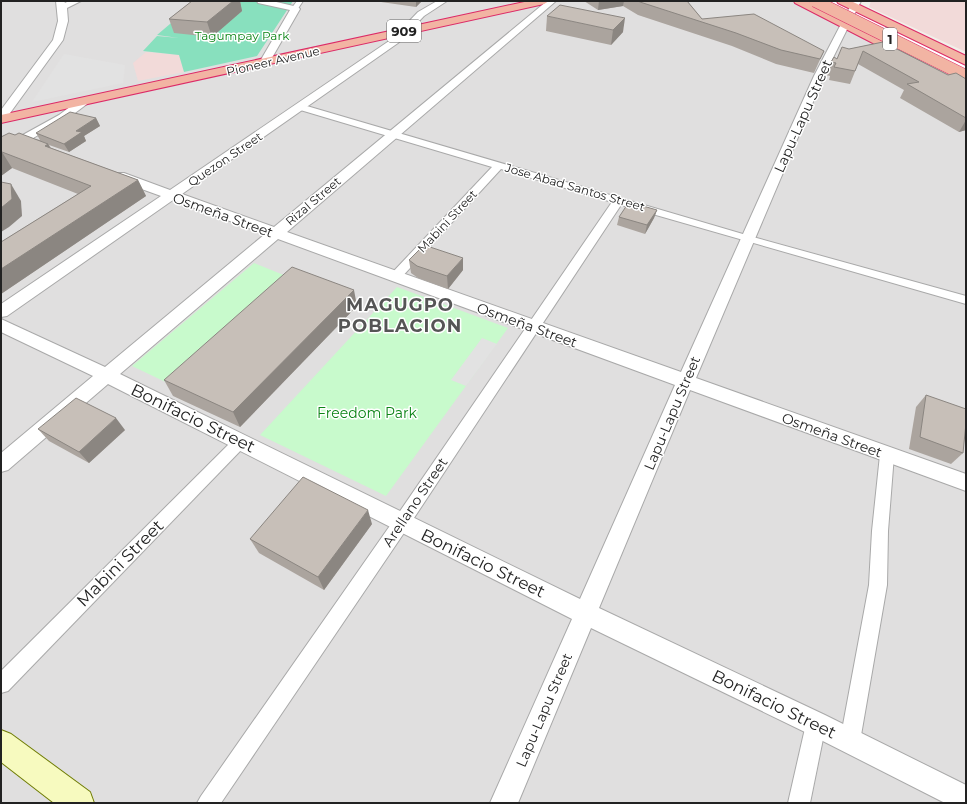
<svg xmlns="http://www.w3.org/2000/svg" width="967" height="804" viewBox="0 0 967 804" font-family="Montserrat,sans-serif">
<style>
.residential{fill:#e0dfdf}
.commercial{fill:#f2dad9}
.park{fill:#c8facc}
.pitch{fill:#88e0be}
.parking{fill:#e2e2e2}
.pier{fill:#fff}
.lines{fill:none;stroke-linecap:round;stroke-linejoin:round}
.minor-casing{stroke:#a9a9a9;stroke-width:2}
.tertiary-casing{stroke:#a9a9a9;stroke-width:2}
.secondary-casing{stroke:#707d05;stroke-width:2}
.trunk-casing{stroke:#dc2a67;stroke-width:2}
.minor{fill:#fff;fill-rule:evenodd}
.tertiary{fill:#fff;fill-rule:evenodd}
.secondary{fill:#f7fabf;fill-rule:evenodd}
.trunk{fill:#f2b4a3;fill-rule:evenodd}
.trunk-bridge-casing{stroke:#dc2a67;stroke-width:13;stroke-linecap:butt}
.trunk-bridge{stroke:#f2b4a3;stroke-width:12}
.wall{fill:#aba49e}
.shaded-wall{fill:#8b8681}
.building{fill:#c7bfb8;stroke:#8b8681}
.labels{text-anchor:middle;dominant-baseline:central;stroke-width:3;stroke-linejoin:round;paint-order:stroke}
.far-park-label{font-size:12px;fill:#0c8416;stroke:#fff}
.far-street-label{font-size:12px;fill:#222;stroke:#fff}
.shield{fill:#fff;stroke:#646464;stroke-width:1}
.shield-label{font-size:13px;font-weight:bold;fill:#222}
.street-label{font-size:14px;fill:#222;stroke:#fff}
.park-label{font-size:14px;fill:#0c8416;stroke:#fff}
.near-street-label{font-size:17px;fill:#222;stroke:#fff}
.district-label{font-size:18px;font-weight:bold;letter-spacing:1px;fill:#555;stroke:#fff}
</style>
<rect width="100%" height="100%" fill="#f2efe9"/>
<polygon class="residential" points="1,1 798,1 966,83 966,803 1,803"/>
<g class="commercial">
<polygon points="871,1 966,1 966,52 869,7"/>
<polygon points="146,52 179,55 184,72 138,81 133,63"/>
</g>
<g class="park">
<polygon points="254,263 296,280 178,388 132,366"/>
<polygon points="397,287 508,328 386,496 260,435"/>
</g>
<polygon class="pitch" points="197,1 293,1 257,56 184,72 179,55 143,51 157,36 179,38 157,35"/>
<g class="parking">
<polygon points="64,54 125,65 123,83 32,102"/>
<polygon points="482,338 497,344 466,386 451,380"/>
</g>
<polygon class="pier" points="809,1 833,1 966,66 966,80"/>
<g class="lines">
<defs>
<g id="minor">
<polygon points="297,1 303,1 297,10 293,10 291,9"/>
<polygon points="300,104 753,237 966,296 966,304 621,205 408,527 221,803 197,803 201,796 396,517 612,202 501,169 399,280 391,280 389,277 391,274 492,167 297,109 296,107 297,105"/>
<polygon points="240,436 245,438 247,442 245,446 8,691 1,693 1,671 235,438"/>
<polygon points="887,449 892,451 894,455 888,531 887,585 860,741 857,748 850,751 843,748 840,741 869,585 872,531 880,455 882,451"/>
<polygon points="816,714 823,717 826,724 810,803 788,803 806,724 809,717"/>
</g>
<g id="tertiary">
<polygon points="56,1 64,1 65,3 69,1 81,1 67,8 68,21 63,40 5,120 1,121 1,110 53,40 58,21"/>
<polygon points="257,1 272,1 298,7 300,9 269,63 264,66 259,63 290,10 258,3"/>
<path d="M437,1H447L424,16L398,43L182,194L274,227L547,1H556L287,232L681,372L814,76L853,1H861L824,76L696,378L966,474V491L690,390L599,608L825,715L966,785V803H945L807,733L591,628L518,803H490L572,619L108,384L8,470L1,472V453L93,376L1,332V319L105,367L265,234L173,200L7,316L1,317V304L161,196L114,179L113,176L114,173H124L170,190L392,39L418,12ZM278,239L675,385L580,599L120,374Z"/>
<polygon points="83,99 87,100 89,102 87,104 67,119 1,156 1,147 59,115 79,100"/>
</g>
<polygon id="secondary" points="1,730 11,734 90,792 94,803 54,803 1,762"/>
<g id="trunk">
<polygon points="529,1 549,1 544,4 1,123 1,115"/>
<polygon points="794,1 807,1 910,52 912,55 910,58 902,58 795,3"/>
<polygon points="837,1 851,1 966,56 966,65 838,3"/>
</g>
</defs>
<use href="#minor" class="minor-casing"/>
<use href="#tertiary" class="tertiary-casing"/>
<use href="#secondary" class="secondary-casing"/>
<use href="#trunk" class="trunk-casing"/>
<use href="#minor" class="minor"/>
<use href="#tertiary" class="tertiary"/>
<use href="#secondary" class="secondary"/>
<use href="#trunk" class="trunk"/>
<defs>
<polyline id="trunk-bridge" points="815,1 966,76"/>
</defs>
<use href="#trunk-bridge" class="trunk-bridge-casing"/>
<use href="#trunk-bridge" class="trunk-bridge"/>
</g>
<g class="wall">
<polygon points="192,1 240,1 242,11 212,37 174,33 169,19"/>
<polygon points="374,1 422,1 416,7"/>
<polygon points="584,1 687,1 702,19 824,51 818,64 814,73 776,64 732,46 638,15 623,6 598,10"/>
<polygon points="547,16 623,32 611,45 546,31"/>
<polygon points="883,42 948,75 966,79 966,130 959,132 900,98 904,90 858,64 850,84 829,80 830,76 826,75 831,62 837,59 849,49"/>
<polygon points="96,118 100,126 84,136 86,141 69,152 49,145 51,148 138,180 146,196 1,294 1,242 78,194 12,168 1,176 1,137 15,135 40,140 36,133"/>
<polygon points="657,210 654,218 645,234 617,225 619,217"/>
<polygon points="409,260 463,270 448,289 418,278 411,273"/>
<polygon points="357,306 240,427 173,396 164,380"/>
<polygon points="926,395 963,453 951,464 909,449 916,407"/>
<polygon points="38,429 125,430 89,463 49,441"/>
<polygon points="372,524 324,590 259,553 250,539"/>
</g>
<g class="shaded-wall">
<polygon points="233,1 240,1 242,11 212,37 207,22"/>
<polygon points="416,1 422,1 416,7"/>
<polygon points="599,1 624,1 623,6 598,10"/>
<polygon points="625,18 623,32 611,45 613,30"/>
<polygon points="96,118 100,126 84,136 86,141 69,152 64,144 76,131"/>
<polygon points="966,120 966,130 959,132"/>
<polygon points="48,144 57,160 45,146"/>
<polygon points="2,152 12,168 1,176 1,153"/>
<polygon points="138,180 146,196 1,294 1,269"/>
<polygon points="11,184 21,201 22,216 9,227 1,232 1,208"/>
<polygon points="657,210 654,218 645,234 647,225"/>
<polygon points="463,258 463,270 448,289 447,276"/>
<polygon points="354,290 357,306 240,427 233,412"/>
<polygon points="116,418 125,430 89,463 79,452"/>
<polygon points="368,510 372,524 324,590 318,577"/>
</g>
<g class="building">
<polygon points="192,1 233,1 207,22 169,19"/>
<polygon points="638,1 687,1 702,19 754,14 824,51 820,59 781,50 736,33 640,2"/>
<polygon points="560,5 625,18 613,30 547,16"/>
<polygon points="883,42 948,75 956,73 966,79 966,118 907,84 919,82 863,51 855,71 834,67 836,63 831,62 834,57 837,59 842,47 849,49"/>
<polygon points="70,112 96,118 76,131 82,132 64,144 36,133"/>
<polygon points="9,133 15,135 19,133 48,144 45,146 138,180 1,269 1,242 91,186 2,152 1,153 1,137"/>
<polygon points="1,182 11,184 12,199 1,208"/>
<polygon points="629,202 657,210 647,225 619,217"/>
<polygon points="424,245 463,258 447,276 417,266 409,260"/>
<polygon points="292,267 354,290 233,412 164,380"/>
<polygon points="926,395 966,409 966,423 963,453 920,437"/>
<polygon points="76,398 116,418 79,452 38,429"/>
<polygon points="303,477 368,510 318,577 250,539"/>
</g>
<g class="labels">
<g class="far-park-label">
<text x="242" y="35">Tagumpay Park</text>
</g>
<g class="far-street-label">
<text transform="translate(273 61) rotate(-13)">Pioneer Avenue</text>
<text transform="translate(225 159) rotate(-34)">Quezon Street</text>
<text transform="translate(575 187) rotate(16)">Jose Abad Santos Street</text>
<text transform="translate(313 201) rotate(-40)">Rizal Street</text>
<text transform="translate(447 221) rotate(-47)">Mabini Street</text>
</g>
<g class="shield">
<rect x="387" y="20" width="34" height="22" rx="3"/>
<rect x="883" y="28" width="14" height="22" rx="3"/>
</g>
<g class="shield-label">
<text x="404" y="31">909</text>
<text x="890" y="39">1</text>
</g>
<g class="street-label">
<text transform="translate(803 116) rotate(-66)">Lapu-Lapu Street</text>
<text transform="translate(223 215) rotate(20)">Osmeña Street</text>
<text transform="translate(527 325) rotate(20)">Osmeña Street</text>
<text transform="translate(672 413) rotate(-67)">Lapu-Lapu Street</text>
<text transform="translate(832 435) rotate(20)">Osmeña Street</text>
<text transform="translate(415 502) rotate(-56)">Arellano Street</text>
<text transform="translate(544 710) rotate(-67)">Lapu-Lapu Street</text>
</g>
<g class="park-label">
<text x="367" y="413">Freedom Park</text>
</g>
<g class="near-street-label">
<text transform="translate(193 418) rotate(26)">Bonifacio Street</text>
<text transform="translate(120 563) rotate(-45)">Mabini Street</text>
<text transform="translate(483 563) rotate(26)">Bonifacio Street</text>
<text transform="translate(774 704) rotate(26)">Bonifacio Street</text>
</g>
<g class="district-label">
<text x="400" y="305">MAGUGPO<tspan x="400" dy="21">POBLACION</tspan></text>
</g>
</g>
<rect width="967" height="804" fill="none" stroke="#222222" stroke-width="4"/>
</svg>
